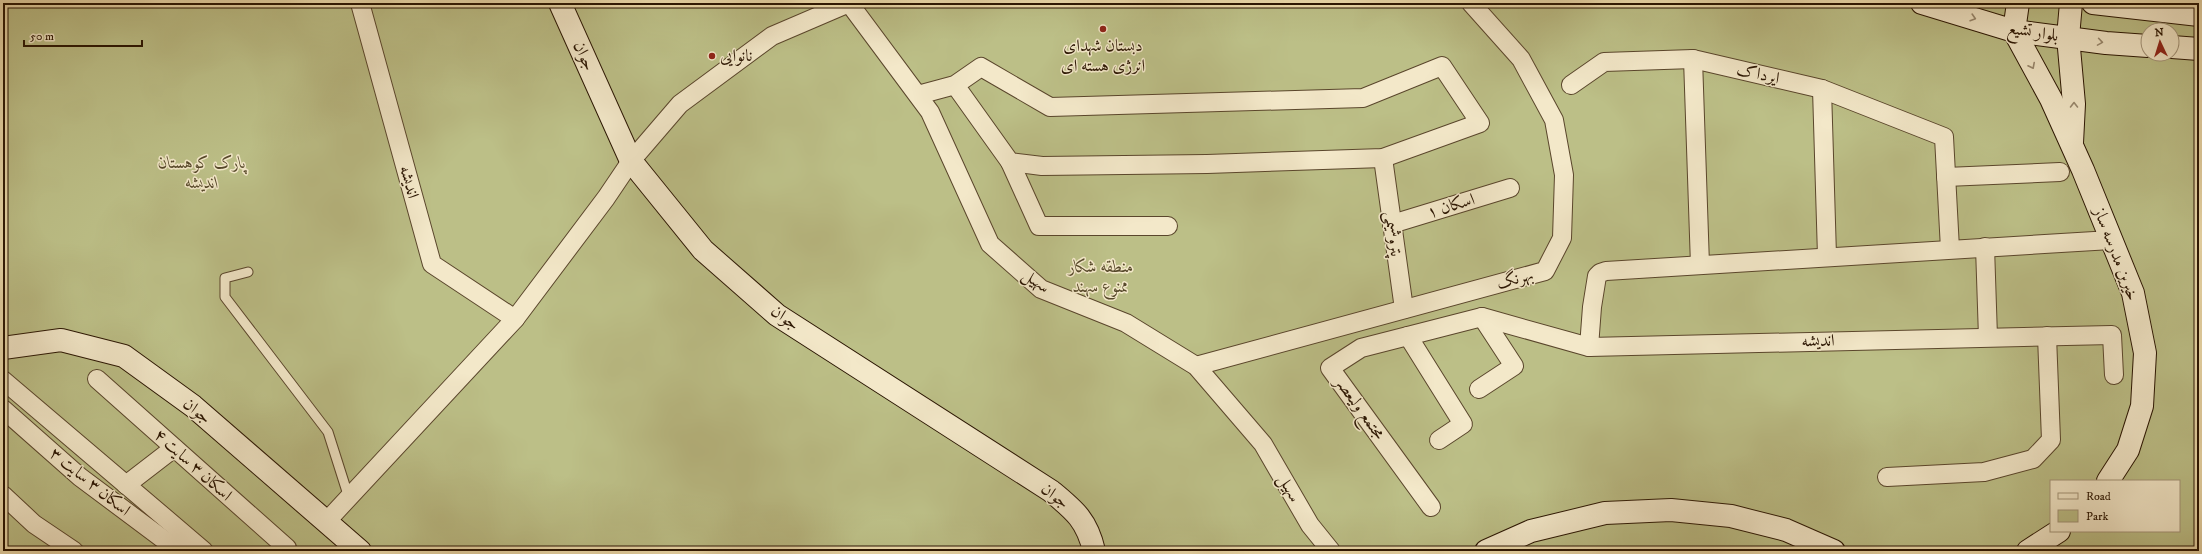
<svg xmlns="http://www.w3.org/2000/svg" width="2202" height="554" viewBox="0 0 2202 554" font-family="'IM FELL DW Pica',Amiri,serif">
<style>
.green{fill:#bcbf87;stroke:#736a44;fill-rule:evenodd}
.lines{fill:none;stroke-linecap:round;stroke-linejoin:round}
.lane-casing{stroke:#5a462c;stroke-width:11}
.street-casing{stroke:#5a462c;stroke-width:20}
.secondary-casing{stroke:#2a1502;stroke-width:24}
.lane{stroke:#f3e8c9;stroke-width:9}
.street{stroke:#f3e8c9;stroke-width:18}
.secondary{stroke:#f3e8c9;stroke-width:22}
.oneway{stroke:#99896f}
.poi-dot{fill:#8f2418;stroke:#f3e8c9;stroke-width:1.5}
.labels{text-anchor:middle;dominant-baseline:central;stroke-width:3;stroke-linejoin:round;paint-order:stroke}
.street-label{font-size:17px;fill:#2a1502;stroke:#f3e8c9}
.poi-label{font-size:17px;fill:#2a1502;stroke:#f3e8c9}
.park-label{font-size:17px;font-style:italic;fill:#56482a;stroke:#f3e8c9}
</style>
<rect width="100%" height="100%" fill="#ecdbac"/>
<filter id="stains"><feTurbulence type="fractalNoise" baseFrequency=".005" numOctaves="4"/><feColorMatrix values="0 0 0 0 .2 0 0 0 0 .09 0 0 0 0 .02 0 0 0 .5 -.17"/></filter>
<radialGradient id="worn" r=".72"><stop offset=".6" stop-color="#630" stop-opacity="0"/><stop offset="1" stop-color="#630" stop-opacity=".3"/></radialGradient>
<path class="green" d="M3,3H2199V551H3ZM2148,30H2172V54H2148ZM2051,481H2179V531H2051Z"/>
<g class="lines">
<defs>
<polyline id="lane" points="248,272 225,278 225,297 328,432 349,498"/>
<g id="street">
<polyline points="360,3 432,264 515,319"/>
<polyline points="849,3 930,112 990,244 1041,289 1126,323 1196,366 1263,444 1310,525 1331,551"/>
<polyline points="1693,59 1700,265"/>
<polyline points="1571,85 1604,62 1693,59 1822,89 1944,137 1950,249"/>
<polyline points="1822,89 1827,256"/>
<polyline points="918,95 955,85 981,67 1050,107 1363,98 1442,66 1480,123 1383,158 1207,164 1042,166 1010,162 955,85"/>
<polyline points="1383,158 1404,309"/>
<polyline points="1010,162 1039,226 1168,226"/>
<polyline points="1946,177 2060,172"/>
<polyline points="1392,224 1510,188"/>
<polyline points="1985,247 1988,337"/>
<polyline points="1408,336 1463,424 1439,440"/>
<polyline points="1589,347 1592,307 1597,276 1600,273 1606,271 2111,240"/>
<polyline points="1196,366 1545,271 1562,238 1564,175 1554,120 1521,59 1471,3"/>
<polyline points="97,379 287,548 287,551"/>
<polyline points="3,380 204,551"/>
<polyline points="1479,389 1514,366 1482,317"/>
<polyline points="3,409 80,477 179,551"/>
<polyline points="1887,477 1984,472 2033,459 2051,440 2047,336"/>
<polyline points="126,485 174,448"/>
<polyline points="3,495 34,524 74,551"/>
<polyline points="1431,507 1330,368 1361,348 1482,317 1589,347 2112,335 2114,375"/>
<polyline points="326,522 515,319 606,198 631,161 680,104 772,36 849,3"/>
</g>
<g id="secondary">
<path d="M560,3L631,161L703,250L777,315L1051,491C1074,510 1087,520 1094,551"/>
<polyline points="1922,3 2014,31 2106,43 2148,46"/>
<polyline points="2018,3 2014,31 2051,99 2083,170 2133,293 2145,353 2142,406 2128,450 2108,481"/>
<polyline points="2071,3 2068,37 2074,104 2072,143"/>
<polyline points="2093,3 2199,15"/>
<polyline points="2172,47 2199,49"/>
<polyline points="3,348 61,340 124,356 193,406 360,551"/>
<polyline points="1486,551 1531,531 1605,513 1671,510 1731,516 1786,530 1834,551"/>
<polyline points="2028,551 2059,531"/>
</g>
</defs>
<use href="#lane" class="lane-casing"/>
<use href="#street" class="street-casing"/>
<use href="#secondary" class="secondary-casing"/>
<use href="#lane" class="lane"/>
<use href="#street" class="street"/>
<use href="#secondary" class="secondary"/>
</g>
<defs><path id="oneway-chevron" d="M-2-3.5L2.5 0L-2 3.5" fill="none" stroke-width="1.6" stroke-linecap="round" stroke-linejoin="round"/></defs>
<g class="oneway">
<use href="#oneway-chevron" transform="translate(1973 18) rotate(17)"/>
<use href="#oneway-chevron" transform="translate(2100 42) rotate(9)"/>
<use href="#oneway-chevron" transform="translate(2032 66) rotate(63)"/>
<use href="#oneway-chevron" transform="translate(2074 105) rotate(-90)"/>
</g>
<g class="poi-dot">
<circle cx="1103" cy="29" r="4"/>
<circle cx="712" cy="56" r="4"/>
</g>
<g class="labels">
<g class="street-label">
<text transform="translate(2033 32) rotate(9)">بلوار تشیع</text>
<text transform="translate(584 56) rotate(66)">جوان</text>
<text transform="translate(1758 74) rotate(13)">ایرداک</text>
<text transform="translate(409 182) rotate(75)">اندیشه</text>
<text transform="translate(1451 206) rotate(-17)">اسکان ۱</text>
<text transform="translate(1393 234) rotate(82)">پتروشیمی</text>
<text transform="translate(2116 254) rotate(69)">خیرین مدرسه ساز</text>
<text transform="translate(1515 279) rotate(-15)">بهرنگ</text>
<text transform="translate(1036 281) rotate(35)">سهیل</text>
<text transform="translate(785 318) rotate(36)">جوان</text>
<text transform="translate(1818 341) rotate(-1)">اندیشه</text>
<text transform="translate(1360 408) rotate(54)">مجتمع ولیعصر</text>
<text transform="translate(197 411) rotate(39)">جوان</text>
<text transform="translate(193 465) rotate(42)">اسکان ۳ سایت ۴</text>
<text transform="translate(90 482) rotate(39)">اسکان ۳ سایت ۳</text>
<text transform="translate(1289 488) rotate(60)">سهیل</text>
<text transform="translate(1055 496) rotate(38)">جوان</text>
</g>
<g class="poi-label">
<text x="1103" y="46">دبستان شهدای<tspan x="1103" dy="20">انرژی هسته ای</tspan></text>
<text x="720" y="56" text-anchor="start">نانوایی</text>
</g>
<g class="park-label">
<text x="202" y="163">پارک کوهستان<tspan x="202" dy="20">اندیشه</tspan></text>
<text x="1101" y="267">منطقه شکار<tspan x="1101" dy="20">ممنوع سهند</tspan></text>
</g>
</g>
<rect width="2202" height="554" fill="none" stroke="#ecdbac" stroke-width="16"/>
<rect x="4" y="4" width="2194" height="546" fill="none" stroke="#2a1502" stroke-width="2"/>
<rect x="8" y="8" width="2186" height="538" fill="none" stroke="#2a1502"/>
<rect x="2050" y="480" width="130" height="52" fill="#f3e8c9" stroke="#a39479"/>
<rect x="2058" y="493" width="20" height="6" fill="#f3e8c9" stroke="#a39479"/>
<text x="2086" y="500" font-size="12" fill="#2a1502">Road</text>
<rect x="2058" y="510" width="20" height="12" fill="#bcbf87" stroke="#a39479"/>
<text x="2086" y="520" font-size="12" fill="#2a1502">Park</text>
<g transform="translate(2160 42) rotate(356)"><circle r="19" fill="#f3e8c9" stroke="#a39479"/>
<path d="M0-3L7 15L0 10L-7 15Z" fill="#8f2418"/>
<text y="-6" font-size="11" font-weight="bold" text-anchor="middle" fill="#2a1502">N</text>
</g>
<path d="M24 40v6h118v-6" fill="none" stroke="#2a1502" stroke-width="2"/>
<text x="30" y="40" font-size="12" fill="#2a1502" stroke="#f3e8c9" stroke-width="3" paint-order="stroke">50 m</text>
<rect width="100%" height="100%" filter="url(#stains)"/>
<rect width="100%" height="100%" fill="url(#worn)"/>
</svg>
